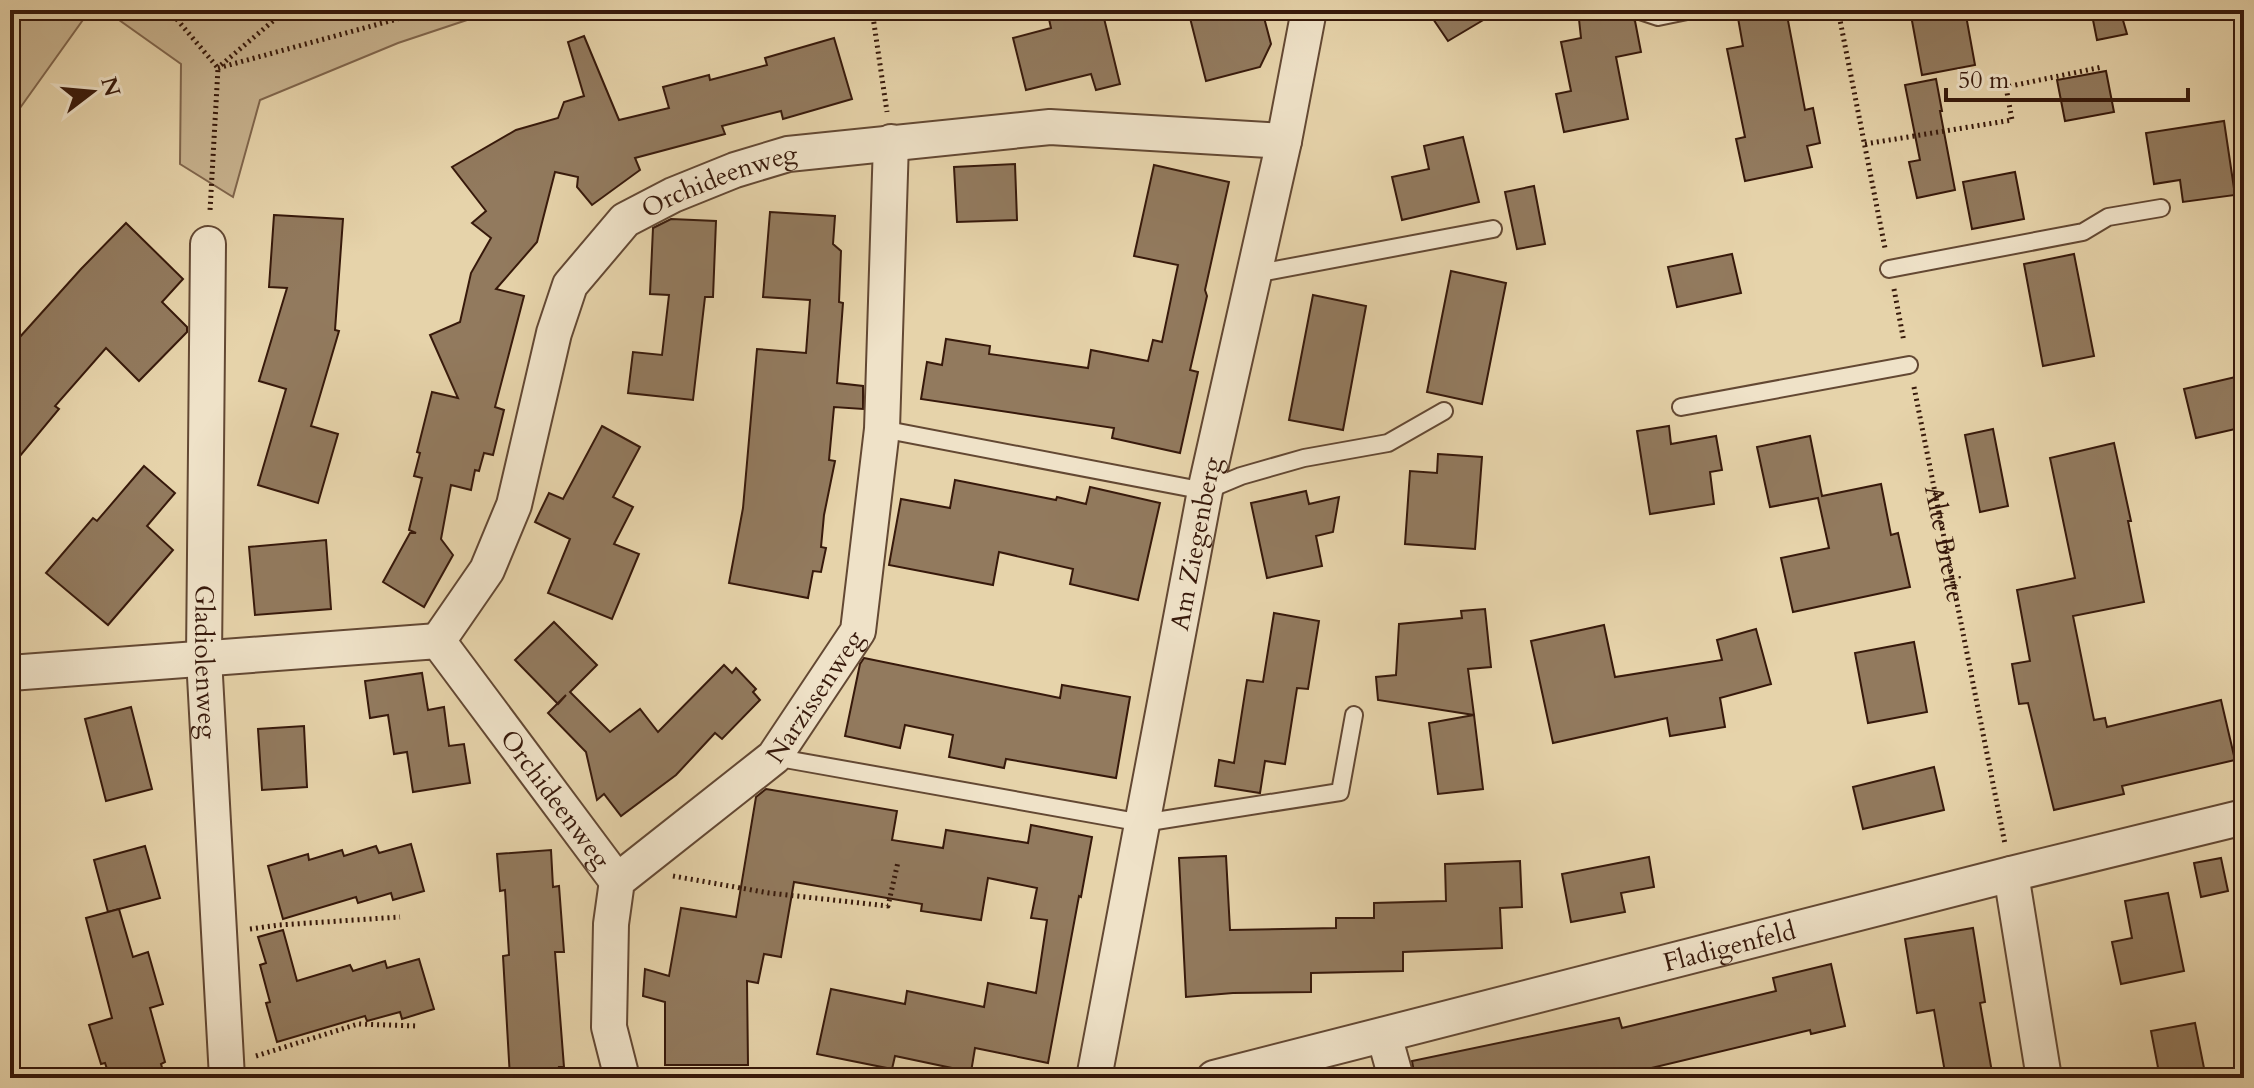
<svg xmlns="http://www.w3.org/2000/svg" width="2254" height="1088" viewBox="0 0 2254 1088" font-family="Cardo,serif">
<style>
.green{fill:#c8b38f;stroke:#80664d;stroke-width:2}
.building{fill:#927a5e;stroke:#37190b;stroke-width:2}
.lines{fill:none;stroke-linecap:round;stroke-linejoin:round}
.lane-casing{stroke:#634833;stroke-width:20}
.street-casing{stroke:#634833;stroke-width:38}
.path{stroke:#37190b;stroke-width:5;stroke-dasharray:2 4;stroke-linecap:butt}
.lane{stroke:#efe2c8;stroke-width:16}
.street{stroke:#efe2c8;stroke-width:34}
.labels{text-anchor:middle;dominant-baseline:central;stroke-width:7;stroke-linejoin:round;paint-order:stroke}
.street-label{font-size:26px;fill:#37190b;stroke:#efe2c8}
</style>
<rect width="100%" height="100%" fill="#e6d3aa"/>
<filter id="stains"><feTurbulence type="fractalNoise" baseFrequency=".0025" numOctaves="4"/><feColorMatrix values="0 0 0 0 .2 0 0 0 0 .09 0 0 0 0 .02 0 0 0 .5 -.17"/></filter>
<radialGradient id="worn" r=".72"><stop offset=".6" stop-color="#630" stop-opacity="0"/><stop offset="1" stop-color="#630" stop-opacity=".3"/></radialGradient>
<g class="green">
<polygon points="10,10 90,10 10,122"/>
<polygon points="105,10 497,10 398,43 260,100 233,197 180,164 181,64"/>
</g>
<g class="building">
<polygon points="1047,10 1102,10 1120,84 1096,90 1091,74 1026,90 1013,38 1051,28"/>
<polygon points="1188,10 1262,10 1271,44 1260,67 1206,81"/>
<polygon points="1427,10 1500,10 1448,41"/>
<polygon points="1578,10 1626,10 1628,17 1635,21 1641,52 1616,57 1628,119 1564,132 1556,94 1571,91 1561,42 1581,38"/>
<polygon points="1780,10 1786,10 1805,110 1813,108 1820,143 1807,146 1812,167 1745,181 1736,139 1745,137 1727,49 1743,46 1738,18"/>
<polygon points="1910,10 1965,10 1975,65 1922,75"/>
<polygon points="2091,10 2120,10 2127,34 2097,40"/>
<polygon points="584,36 619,120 669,108 663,87 709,75 710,80 767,65 765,58 834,38 852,99 783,119 781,111 722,126 725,134 635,158 640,170 592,205 577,187 578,177 555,172 537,242 496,289 524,296 495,407 504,410 493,455 484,453 479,471 475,470 471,490 451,485 441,539 453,555 424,607 383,582 410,533 416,533 409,530 422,478 414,476 420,453 417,452 432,392 458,398 430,335 460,322 471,273 491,238 472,223 486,211 452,167 516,130 558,118 564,102 584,96 568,42"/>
<polygon points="2106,71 2114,112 2065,121 2057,80"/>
<polygon points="1936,79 1942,111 1940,111 1955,190 1917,198 1909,162 1920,160 1905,85"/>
<polygon points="2224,121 2235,195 2183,202 2180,180 2154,184 2146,133"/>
<polygon points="1463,137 1479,202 1402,220 1392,177 1429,169 1424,146"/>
<polygon points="1015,164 1017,220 957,222 954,167"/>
<polygon points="1154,165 1229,182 1205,290 1207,296 1190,370 1198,372 1180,453 1112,438 1114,428 921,399 927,362 942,365 946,339 990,346 989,354 1088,368 1091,350 1148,361 1153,340 1162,342 1178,265 1134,256"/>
<polygon points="2015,172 2024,219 1972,229 1963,182"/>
<polygon points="1534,186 1545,244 1517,249 1505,192"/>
<polygon points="770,212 835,216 833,244 841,251 839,302 843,303 837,383 863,386 863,409 834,407 829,460 835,461 824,515 821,547 826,548 821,572 813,571 808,598 729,583 743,508 757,349 806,353 810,300 763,297"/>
<polygon points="274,215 343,219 335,330 339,331 311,426 338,434 318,503 258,485 286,389 259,381 287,288 269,287"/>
<polygon points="671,219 716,221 713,297 705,297 693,400 628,393 633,352 662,355 669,295 650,294 653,228"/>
<polygon points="126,223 183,279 162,302 187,327 187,332 139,381 106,348 55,406 59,409 10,468 10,348 81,269"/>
<polygon points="1732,254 1741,293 1677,307 1668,267"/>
<polygon points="2074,254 2094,356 2043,366 2024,264"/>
<polygon points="1451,271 1506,283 1482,404 1427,392"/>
<polygon points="1313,295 1366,306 1343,430 1289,420"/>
<polygon points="2244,375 2244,427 2196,438 2184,389"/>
<polygon points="602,426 640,447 613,497 633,507 614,544 639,554 612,619 548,593 570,539 535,522 549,493 563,499"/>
<polygon points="1669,426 1671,444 1716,436 1722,470 1710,472 1714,504 1650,514 1637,431"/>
<polygon points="1993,429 2008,506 1980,512 1965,435"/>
<polygon points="1810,436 1822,496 1881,484 1891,535 1898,533 1910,587 1793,612 1781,558 1829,548 1818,498 1770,507 1757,447"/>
<polygon points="2114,443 2131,521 2128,521 2144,602 2073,616 2094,720 2105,718 2107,727 2221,700 2235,760 2122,786 2124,794 2054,810 2028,703 2019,704 2012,664 2030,661 2017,590 2075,578 2050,458"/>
<polygon points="1438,454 1482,457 1475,549 1405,544 1410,471 1437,473"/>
<polygon points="144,466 175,493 147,526 173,550 108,625 46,573 93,518 97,521"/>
<polygon points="955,480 1056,500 1057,497 1086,504 1090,487 1160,503 1138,600 1070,584 1073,569 999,552 993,585 889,565 901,499 950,508"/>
<polygon points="1306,491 1309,504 1339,497 1333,532 1316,536 1322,566 1267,578 1251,503"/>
<polygon points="326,540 331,609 255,615 249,547"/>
<polygon points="1485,609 1491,667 1468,669 1474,715 1378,700 1376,677 1396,675 1399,624 1462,618 1461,611"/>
<polygon points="1274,613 1319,621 1308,689 1297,688 1285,764 1265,761 1260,793 1215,786 1219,760 1234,763 1247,680 1263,682"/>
<polygon points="554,622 597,665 570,692 610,732 640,709 658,732 724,665 732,673 736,668 756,689 753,692 760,700 722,739 715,733 676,775 621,816 604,794 597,800 586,752 548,713 566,695 558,704 515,660"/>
<polygon points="1604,625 1615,677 1722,660 1717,640 1756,629 1771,684 1720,698 1725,727 1670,736 1667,718 1553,743 1531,641"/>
<polygon points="1914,642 1927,712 1868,723 1855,653"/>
<polygon points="864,658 1060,698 1062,685 1130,697 1116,778 1006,759 1004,768 949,757 953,735 905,725 900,748 845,736 860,664"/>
<polygon points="422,673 428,710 444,707 449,746 464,744 470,783 413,792 407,752 394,754 388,715 370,718 365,681"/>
<polygon points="131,707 152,789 106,801 85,719"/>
<polygon points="1474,715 1483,789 1438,794 1429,723"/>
<polygon points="304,726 307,787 262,790 258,729"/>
<polygon points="1934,767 1944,810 1863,829 1853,787"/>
<polygon points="766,789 897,811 892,840 943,848 946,830 1028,843 1031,825 1092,837 1081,897 1079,896 1048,1063 975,1048 971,1072 895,1056 892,1069 817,1054 831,989 905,1004 907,991 984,1007 988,983 1036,993 1047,920 1031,918 1037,888 988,878 981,920 921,911 922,904 794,882 781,957 764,954 758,983 747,981 748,1065 665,1065 665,1002 643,996 645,969 669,976 681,908 736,917 756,797"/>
<polygon points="411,844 424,891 393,900 391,893 358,903 356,897 283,919 268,866 308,854 309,860 342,850 344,856 376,846 379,853"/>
<polygon points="145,846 160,898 108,912 94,860"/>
<polygon points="551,850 553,887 559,886 564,952 555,952 564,1067 559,1067 560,1078 510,1078 503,956 509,955 505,890 500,891 497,854"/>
<polygon points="1226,856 1230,930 1336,928 1336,918 1374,918 1374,903 1446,901 1445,864 1520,861 1522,907 1500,908 1502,948 1403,952 1403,971 1311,973 1311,992 1233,993 1186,997 1179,858"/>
<polygon points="1649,857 1654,887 1621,893 1625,912 1571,922 1562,874"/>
<polygon points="2221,858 2228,891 2201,897 2194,863"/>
<polygon points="2168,893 2184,971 2121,984 2112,942 2132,938 2125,901"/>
<polygon points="119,909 133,957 148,952 163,1004 150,1008 165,1062 161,1064 165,1078 110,1078 105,1063 101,1064 89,1025 112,1018 86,918"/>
<polygon points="1973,928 1985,1002 1980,1003 1993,1078 1946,1078 1934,1010 1917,1013 1905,939"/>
<polygon points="283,930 297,981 350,965 353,971 385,961 387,968 419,959 434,1009 402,1019 400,1012 367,1021 365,1016 277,1042 266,1003 270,1002 260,965 266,963 258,937"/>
<polygon points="1831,964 1845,1026 1811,1034 1810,1030 1643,1070 1645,1078 1415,1078 1412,1061 1619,1018 1622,1028 1776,991 1773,978"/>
<polygon points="2195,1023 2206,1078 2160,1078 2151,1031"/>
</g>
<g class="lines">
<defs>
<g id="lane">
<polyline points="1637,10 1658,17 1692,10"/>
<polyline points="1889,269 2083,232 2108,217 2161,208"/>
<polyline points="1254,274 1493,229"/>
<polyline points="1681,407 1909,365"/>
<polyline points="882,429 1205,491 1241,476 1304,458 1388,443 1444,411"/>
<polyline points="774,757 1143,823 1340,792 1354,715"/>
</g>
<g id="street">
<path id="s2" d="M208,244L204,658L227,1078"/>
<path id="s3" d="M438,641L487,570L514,505L554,333L570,285L625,220L673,195L735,170L788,154L1050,127L1284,141"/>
<path id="s4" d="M10,673L438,641L617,881"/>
<polyline points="2011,874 2044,1078"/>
<polyline points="1384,1035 1396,1078"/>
<path id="s5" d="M622,1078L609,1027L611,924L617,881L774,757L858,631L882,429L891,142"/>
<path id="s6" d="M1094,1078L1205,491L1284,141L1309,10"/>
<path id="s7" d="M1214,1078L2011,874L2244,817"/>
</g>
</defs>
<use href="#lane" class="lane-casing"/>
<use href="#street" class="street-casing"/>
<g class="path">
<polyline points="169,10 218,68 210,211"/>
<polyline points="872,10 887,112"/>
<polyline points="1838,10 1885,248"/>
<polyline points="221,65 286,10"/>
<polyline points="218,68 430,10"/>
<polyline points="1865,144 2012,120 2006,87 2102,67"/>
<polyline points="1894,289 1904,342"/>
<path id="s1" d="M1914,387L2005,844"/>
<polyline points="673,876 769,893 888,906 898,862"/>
<polyline points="250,929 279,925 400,917"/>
<polyline points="256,1056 358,1024 418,1026"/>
</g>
<use href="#lane" class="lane"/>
<use href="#street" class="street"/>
</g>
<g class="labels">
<g class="street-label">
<text stroke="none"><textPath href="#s3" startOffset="572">Orchideenweg</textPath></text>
<text stroke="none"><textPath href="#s6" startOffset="544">Am Ziegenberg</textPath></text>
<text stroke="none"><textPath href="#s1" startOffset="160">Alte Breite</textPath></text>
<text stroke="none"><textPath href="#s2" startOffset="418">Gladiolenweg</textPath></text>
<text stroke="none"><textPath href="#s5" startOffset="472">Narzissenweg</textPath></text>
<text stroke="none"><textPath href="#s4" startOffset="626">Orchideenweg</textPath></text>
<text stroke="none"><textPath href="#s7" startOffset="532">Fladigenfeld</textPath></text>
</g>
</g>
<rect width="2254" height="1088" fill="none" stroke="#e6d3aa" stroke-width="40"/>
<rect x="12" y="12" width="2230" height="1064" fill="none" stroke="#37190b" stroke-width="4"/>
<rect x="20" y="20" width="2214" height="1048" fill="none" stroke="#37190b" stroke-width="2"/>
<g transform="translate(92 92) rotate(74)" stroke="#efe2c8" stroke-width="6" paint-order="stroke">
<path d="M0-6L14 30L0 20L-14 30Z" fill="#37190b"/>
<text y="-12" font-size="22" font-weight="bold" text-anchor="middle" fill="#37190b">N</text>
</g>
<path d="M1946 88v12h242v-12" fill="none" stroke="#37190b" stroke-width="4"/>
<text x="1958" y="88" font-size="24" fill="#37190b" stroke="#efe2c8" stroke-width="6" paint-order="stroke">50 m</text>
<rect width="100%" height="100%" filter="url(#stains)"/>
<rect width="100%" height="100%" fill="url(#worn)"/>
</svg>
